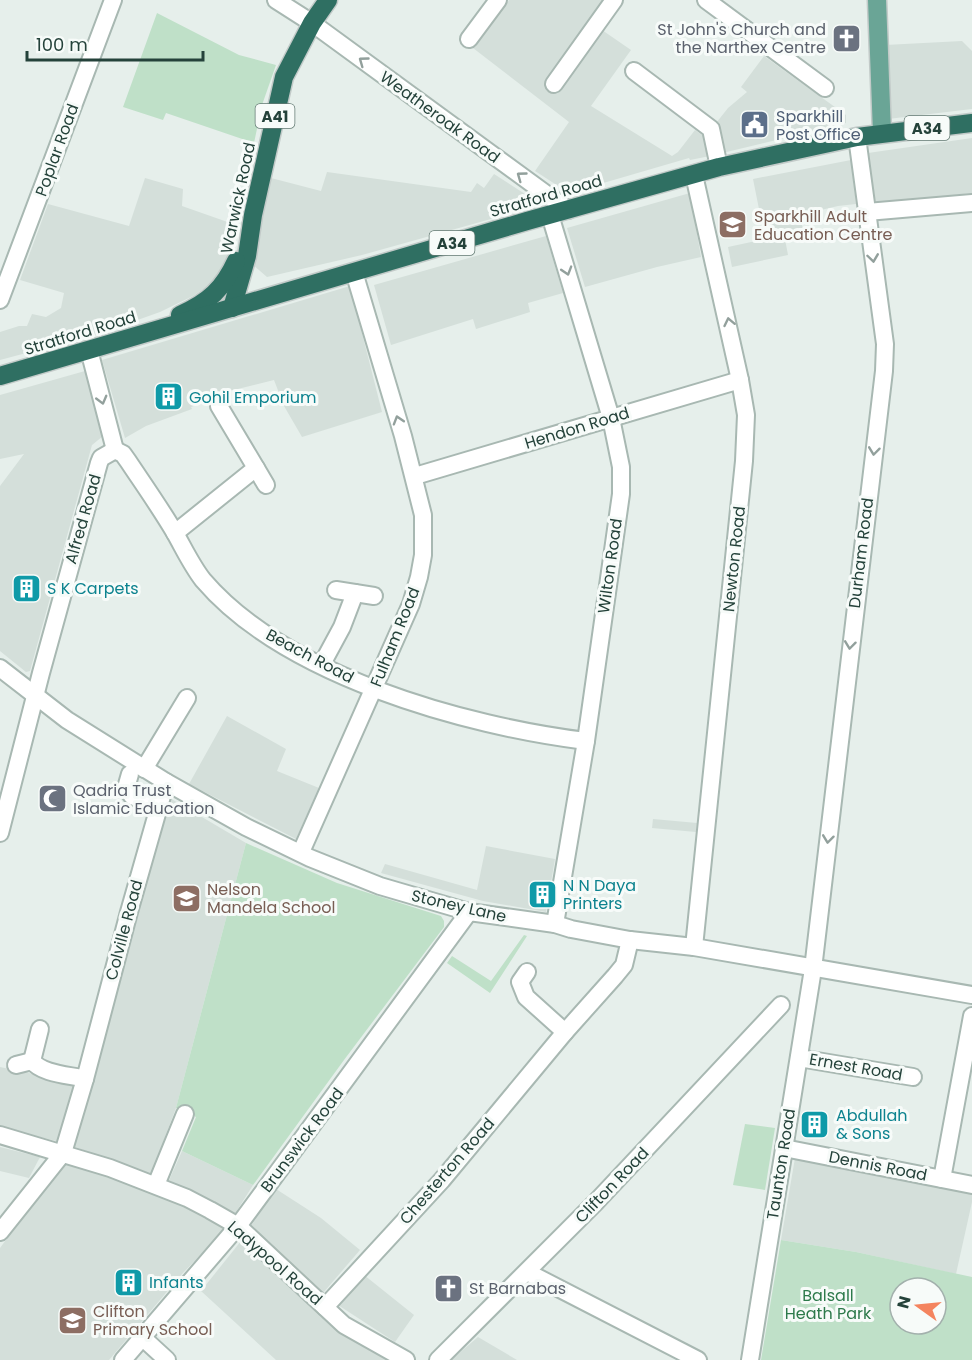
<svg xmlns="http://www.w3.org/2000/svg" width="972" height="1360" viewBox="0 0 972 1360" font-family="Poppins,sans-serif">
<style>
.built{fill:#d4dfda}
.green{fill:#bfe0c8;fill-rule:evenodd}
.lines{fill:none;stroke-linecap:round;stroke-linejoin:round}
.minor-casing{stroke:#a8b8b2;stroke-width:20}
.major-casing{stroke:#c2cac8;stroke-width:21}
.highway-casing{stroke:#c2cac8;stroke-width:21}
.minor{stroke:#fff;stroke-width:16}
.major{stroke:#6aa596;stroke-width:18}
.highway{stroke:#2f6f62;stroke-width:18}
.oneway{stroke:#92a09c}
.labels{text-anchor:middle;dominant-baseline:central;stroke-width:6;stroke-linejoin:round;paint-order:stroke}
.shield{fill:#f7fbf9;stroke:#637a73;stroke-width:1.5}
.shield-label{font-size:15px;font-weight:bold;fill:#24423a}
.worship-label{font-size:16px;fill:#5b616d;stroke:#f7fbf9;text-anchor:start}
.service-label{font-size:16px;fill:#4e5e75;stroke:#f7fbf9;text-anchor:start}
.street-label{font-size:16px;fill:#24423a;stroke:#f7fbf9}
.education-label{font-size:16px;fill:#785e54;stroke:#f7fbf9;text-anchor:start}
.culture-label{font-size:16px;fill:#0d838f;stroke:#f7fbf9;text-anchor:start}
.park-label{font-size:16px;fill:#2d7a4b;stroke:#f7fbf9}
</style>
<rect width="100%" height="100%" fill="#e6efeb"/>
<g class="built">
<polygon points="509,0 603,0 587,22 602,30 631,50 591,106 672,156 678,152 695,130 705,137 728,108 747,92 741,87 764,56 846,115 846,123 710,156 690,160 689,158 569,193 535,171 569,122 473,48"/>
<polygon points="962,41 972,51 972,109 888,119 885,45"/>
<polygon points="972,138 972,193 876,204 868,153"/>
<polygon points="851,160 856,204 838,206 812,212 812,220 801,221 803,230 784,234 788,255 732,267 728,247 765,239 753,179"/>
<polygon points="327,172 471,192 477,183 484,188 494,174 525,194 532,205 491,219 362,255 267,277 253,265 271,178 321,191"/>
<polygon points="145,178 183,189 182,206 236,225 226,262 217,280 193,296 160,312 101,333 0,360 0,332 19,326 27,326 32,314 46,317 61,308 64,293 20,280 48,204 129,226"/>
<polygon points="690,193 701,257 657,267 585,287 567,228"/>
<polygon points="546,236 563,293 528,303 530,312 476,329 473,319 391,345 374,285"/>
<polygon points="350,286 382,412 302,437 284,406 274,380 201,398 202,403 191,407 192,409 146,426 125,438 102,360"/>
<polygon points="85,371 103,436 92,445 30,671 26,672 0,651 0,486 24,454 0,459 0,395"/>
<polygon points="227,716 286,749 277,771 319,788 296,839 189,784"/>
<polygon points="168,797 246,843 176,1108 151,1174 64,1143 0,1127 0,1067 91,1086"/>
<polygon points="653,819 697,823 696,832 652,828"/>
<polygon points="486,846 555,859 546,912 483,901 381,873 385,864 477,890"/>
<polygon points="0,1147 40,1157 29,1178 0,1171"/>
<polygon points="182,1151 253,1185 226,1228 182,1274 109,1360 0,1360 0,1248 57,1171 65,1165 80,1165 163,1194"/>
<polygon points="795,1158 972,1193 972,1202 956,1274 856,1252 781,1240"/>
<polygon points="276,1189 321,1218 360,1250 323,1293 251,1226"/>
<polygon points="241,1241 342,1329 388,1360 276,1360 201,1291"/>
<polygon points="364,1275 414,1315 395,1342 338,1305"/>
<polygon points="478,1337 517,1360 451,1360"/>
</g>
<g class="green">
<polygon points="157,13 239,55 276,65 262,105 254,143 166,113 163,120 123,107"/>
<polygon points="246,843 337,883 441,916 444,921 444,927 344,1060 253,1185 182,1151 196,1117 176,1108"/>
<polygon points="524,935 527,936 490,993 447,963 452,956 491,981"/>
<polygon points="745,1124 775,1128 765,1190 733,1185"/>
<path d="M781,1240L856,1252L972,1277V1360H761ZM900,1288H936V1324H900Z"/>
</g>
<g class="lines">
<defs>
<g id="minor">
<polyline points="276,0 312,23 568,210"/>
<polyline points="706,0 825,88"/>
<polyline points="469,39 498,0"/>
<polyline points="634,71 711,129 719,167"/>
<polyline points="554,84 614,0"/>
<polyline points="867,212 972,203"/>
<polyline points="550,215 611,418 621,467 621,494 586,741 555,924"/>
<polyline points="0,300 113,0"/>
<polyline points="89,350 115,450"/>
<path d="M115,450L123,454L128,461C144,485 161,509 175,533C184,549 192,566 203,580C285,676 465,726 586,741"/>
<polyline points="256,468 266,485"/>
<polyline points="415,476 740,380"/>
<polyline points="175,533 256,468 219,406"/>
<polyline points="355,593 374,596"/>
<polyline points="322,664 342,627 355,593 336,590"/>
<polyline points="0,668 67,720 166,782 246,827 310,858 380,886 469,912 555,924 571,929 630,940 694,947 972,995"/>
<polyline points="144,769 187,698"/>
<polyline points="130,774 126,788 132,796 158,806"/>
<polyline points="0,833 41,673 99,463 101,458 115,450"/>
<polyline points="301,852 411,604 419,577 423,555 423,515 403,436 354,272"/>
<polyline points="694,947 744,461 746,415 740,380 694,175"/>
<polyline points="527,972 520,982 526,997 565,1032"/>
<path d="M40,1029L32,1061C42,1074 70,1075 85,1079"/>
<polyline points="799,1058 913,1077"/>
<polyline points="16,1065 32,1061"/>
<polyline points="0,1135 110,1168 187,1198 210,1210 238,1226 344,1325 406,1360"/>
<polyline points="784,1148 972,1185"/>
<polyline points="942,1179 972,1016"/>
<polyline points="156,1185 185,1114"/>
<polyline points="0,1232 63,1153 85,1079 129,912 166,782"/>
<polyline points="527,1272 698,1360"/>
<polyline points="325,1307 442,1180 565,1032 615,976 624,965 630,940"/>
<polyline points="143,1338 167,1360"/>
<polyline points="123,1360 238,1226 469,912"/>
<polyline points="438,1360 596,1202 781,1005"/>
<polyline points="750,1360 813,969 884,371 885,344 857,137"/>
</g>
<polyline id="major" points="877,0 882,133"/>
<g id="highway">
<polyline points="232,308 247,256 253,215 284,77 312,23 328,0"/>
<path d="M180,315C209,302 223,289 236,261"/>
<polyline points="0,376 527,221 719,167 857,137 972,123"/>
</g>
</defs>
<use href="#minor" class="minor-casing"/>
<use href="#major" class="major-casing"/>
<use href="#highway" class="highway-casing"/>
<use href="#minor" class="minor"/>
<use href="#major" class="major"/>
<use href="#highway" class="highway"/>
</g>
<defs><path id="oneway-chevron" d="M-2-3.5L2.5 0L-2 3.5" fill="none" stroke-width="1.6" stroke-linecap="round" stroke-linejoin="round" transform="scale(1.5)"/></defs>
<g class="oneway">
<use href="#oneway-chevron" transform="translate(363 61) rotate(-144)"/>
<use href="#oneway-chevron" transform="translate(521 176) rotate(-144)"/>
<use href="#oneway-chevron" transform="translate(873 258) rotate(82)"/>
<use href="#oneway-chevron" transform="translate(567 271) rotate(73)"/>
<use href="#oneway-chevron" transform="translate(729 322) rotate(-102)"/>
<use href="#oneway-chevron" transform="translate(102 400) rotate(75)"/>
<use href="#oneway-chevron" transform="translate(398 420) rotate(-107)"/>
<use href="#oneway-chevron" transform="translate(874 451) rotate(97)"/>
<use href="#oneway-chevron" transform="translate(850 645) rotate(97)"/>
<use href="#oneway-chevron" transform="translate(828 839) rotate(97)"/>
</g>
<defs>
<symbol id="church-square" viewBox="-11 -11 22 22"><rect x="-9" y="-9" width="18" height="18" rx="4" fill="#6b7280" stroke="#f7fbf9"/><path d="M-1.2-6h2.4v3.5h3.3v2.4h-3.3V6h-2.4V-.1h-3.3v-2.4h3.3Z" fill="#fff"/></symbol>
<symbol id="civic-square" viewBox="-11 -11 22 22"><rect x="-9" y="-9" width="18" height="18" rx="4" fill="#5c6f8a" stroke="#f7fbf9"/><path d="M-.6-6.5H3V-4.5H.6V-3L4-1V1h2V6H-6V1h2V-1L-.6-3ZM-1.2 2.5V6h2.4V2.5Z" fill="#fff"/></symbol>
<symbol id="university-square" viewBox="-11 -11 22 22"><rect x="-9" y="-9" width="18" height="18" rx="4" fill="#8d6e63" stroke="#f7fbf9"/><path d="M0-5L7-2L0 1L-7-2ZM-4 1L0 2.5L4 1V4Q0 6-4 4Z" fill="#fff"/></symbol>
<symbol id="building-square" viewBox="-11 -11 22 22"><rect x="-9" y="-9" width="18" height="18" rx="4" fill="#0f9aa8" stroke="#f7fbf9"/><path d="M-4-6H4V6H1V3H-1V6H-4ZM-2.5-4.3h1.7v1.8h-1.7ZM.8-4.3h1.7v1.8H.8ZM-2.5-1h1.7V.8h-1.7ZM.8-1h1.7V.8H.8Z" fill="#fff"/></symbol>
<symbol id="mosque-square" viewBox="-11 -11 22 22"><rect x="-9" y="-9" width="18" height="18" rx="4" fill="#6b7280" stroke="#f7fbf9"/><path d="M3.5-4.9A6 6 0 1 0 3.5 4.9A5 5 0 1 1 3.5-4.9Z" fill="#fff"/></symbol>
<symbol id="school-square" viewBox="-11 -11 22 22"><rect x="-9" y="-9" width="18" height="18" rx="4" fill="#8d6e63" stroke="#f7fbf9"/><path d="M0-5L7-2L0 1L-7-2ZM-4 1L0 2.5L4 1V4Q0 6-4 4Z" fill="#fff"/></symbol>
</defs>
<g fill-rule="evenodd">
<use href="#church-square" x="830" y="22" width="33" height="33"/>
<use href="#civic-square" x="738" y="108" width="33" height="33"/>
<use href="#university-square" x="716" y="208" width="33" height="33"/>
<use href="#building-square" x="152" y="380" width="33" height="33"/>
<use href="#building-square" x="10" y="572" width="33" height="33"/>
<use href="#mosque-square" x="36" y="782" width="33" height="33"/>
<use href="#building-square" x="526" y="878" width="33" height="33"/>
<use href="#school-square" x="170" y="882" width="33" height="33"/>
<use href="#building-square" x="798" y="1108" width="33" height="33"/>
<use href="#building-square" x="112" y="1266" width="33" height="33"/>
<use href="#church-square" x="432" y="1272" width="33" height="33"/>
<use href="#school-square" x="56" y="1304" width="33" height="33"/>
</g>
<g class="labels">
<g class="shield">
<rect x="255.5" y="104" width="39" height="24" rx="4.5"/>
<rect x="904.5" y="116" width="45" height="24" rx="4.5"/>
<rect x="429.5" y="231" width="45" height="24" rx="4.5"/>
</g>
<g class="shield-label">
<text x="275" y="116">A41</text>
<text x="927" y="128">A34</text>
<text x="452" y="243">A34</text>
</g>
<g class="worship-label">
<text x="826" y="29" text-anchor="end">St John's Church and<tspan x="826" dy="18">the Narthex Centre</tspan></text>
<text x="73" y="790">Qadria Trust<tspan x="73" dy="18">Islamic Education</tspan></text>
<text x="469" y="1288">St Barnabas</text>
</g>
<g class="service-label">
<text x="776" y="116">Sparkhill<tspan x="776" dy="18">Post Office</tspan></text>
</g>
<g class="street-label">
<text transform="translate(440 117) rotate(36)">Weatheroak Road</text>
<text transform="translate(57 150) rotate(-70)">Poplar Road</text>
<text transform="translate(546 196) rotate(-16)">Stratford Road</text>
<text transform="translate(238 198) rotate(-78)">Warwick Road</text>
<text transform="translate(80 333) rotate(-17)">Stratford Road</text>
<text transform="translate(577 428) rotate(-17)">Hendon Road</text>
<text transform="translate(83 519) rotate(-74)">Alfred Road</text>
<text transform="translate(861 553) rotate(-83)">Durham Road</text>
<text transform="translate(734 559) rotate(-84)">Newton Road</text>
<text transform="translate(610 566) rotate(-82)">Wilton Road</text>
<text transform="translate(395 637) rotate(-68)">Fulham Road</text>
<text transform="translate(310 656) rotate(28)">Beach Road</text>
<text transform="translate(459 906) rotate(13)">Stoney Lane</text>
<text transform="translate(124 930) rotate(-75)">Colville Road</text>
<text transform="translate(856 1067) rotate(10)">Ernest Road</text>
<text transform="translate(302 1140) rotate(-53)">Brunswick Road</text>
<text transform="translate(781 1164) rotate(-81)">Taunton Road</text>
<text transform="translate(878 1166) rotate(11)">Dennis Road</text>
<text transform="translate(447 1171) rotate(-49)">Chesterton Road</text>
<text transform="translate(612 1185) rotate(-46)">Clifton Road</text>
<text transform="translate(275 1263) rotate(41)">Ladypool Road</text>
</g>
<g class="education-label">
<text x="754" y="216">Sparkhill Adult<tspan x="754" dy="18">Education Centre</tspan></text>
<text x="207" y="889">Nelson<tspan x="207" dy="18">Mandela School</tspan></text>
<text x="93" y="1311">Clifton<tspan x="93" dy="18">Primary School</tspan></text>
</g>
<g class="culture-label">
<text x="189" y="397">Gohil Emporium</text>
<text x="47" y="588">S K Carpets</text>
<text x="563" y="885">N N Daya<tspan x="563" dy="18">Printers</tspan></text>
<text x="836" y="1115">Abdullah<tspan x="836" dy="18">&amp; Sons</tspan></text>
<text x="149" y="1282">Infants</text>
</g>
<g class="park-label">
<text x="828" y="1295">Balsall<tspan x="828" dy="18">Heath Park</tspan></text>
</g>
</g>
<g transform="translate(918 1306) rotate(285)"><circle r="28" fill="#f7fbf9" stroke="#a3b1ad" stroke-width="1.5"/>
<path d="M0-4.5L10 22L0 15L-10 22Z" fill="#f4845f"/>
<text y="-9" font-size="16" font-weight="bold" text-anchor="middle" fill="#24423a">N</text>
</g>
<path d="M27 51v9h176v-9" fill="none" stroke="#24423a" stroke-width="3"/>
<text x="36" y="51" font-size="18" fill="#24423a" stroke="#f7fbf9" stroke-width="4.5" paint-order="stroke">100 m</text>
</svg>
